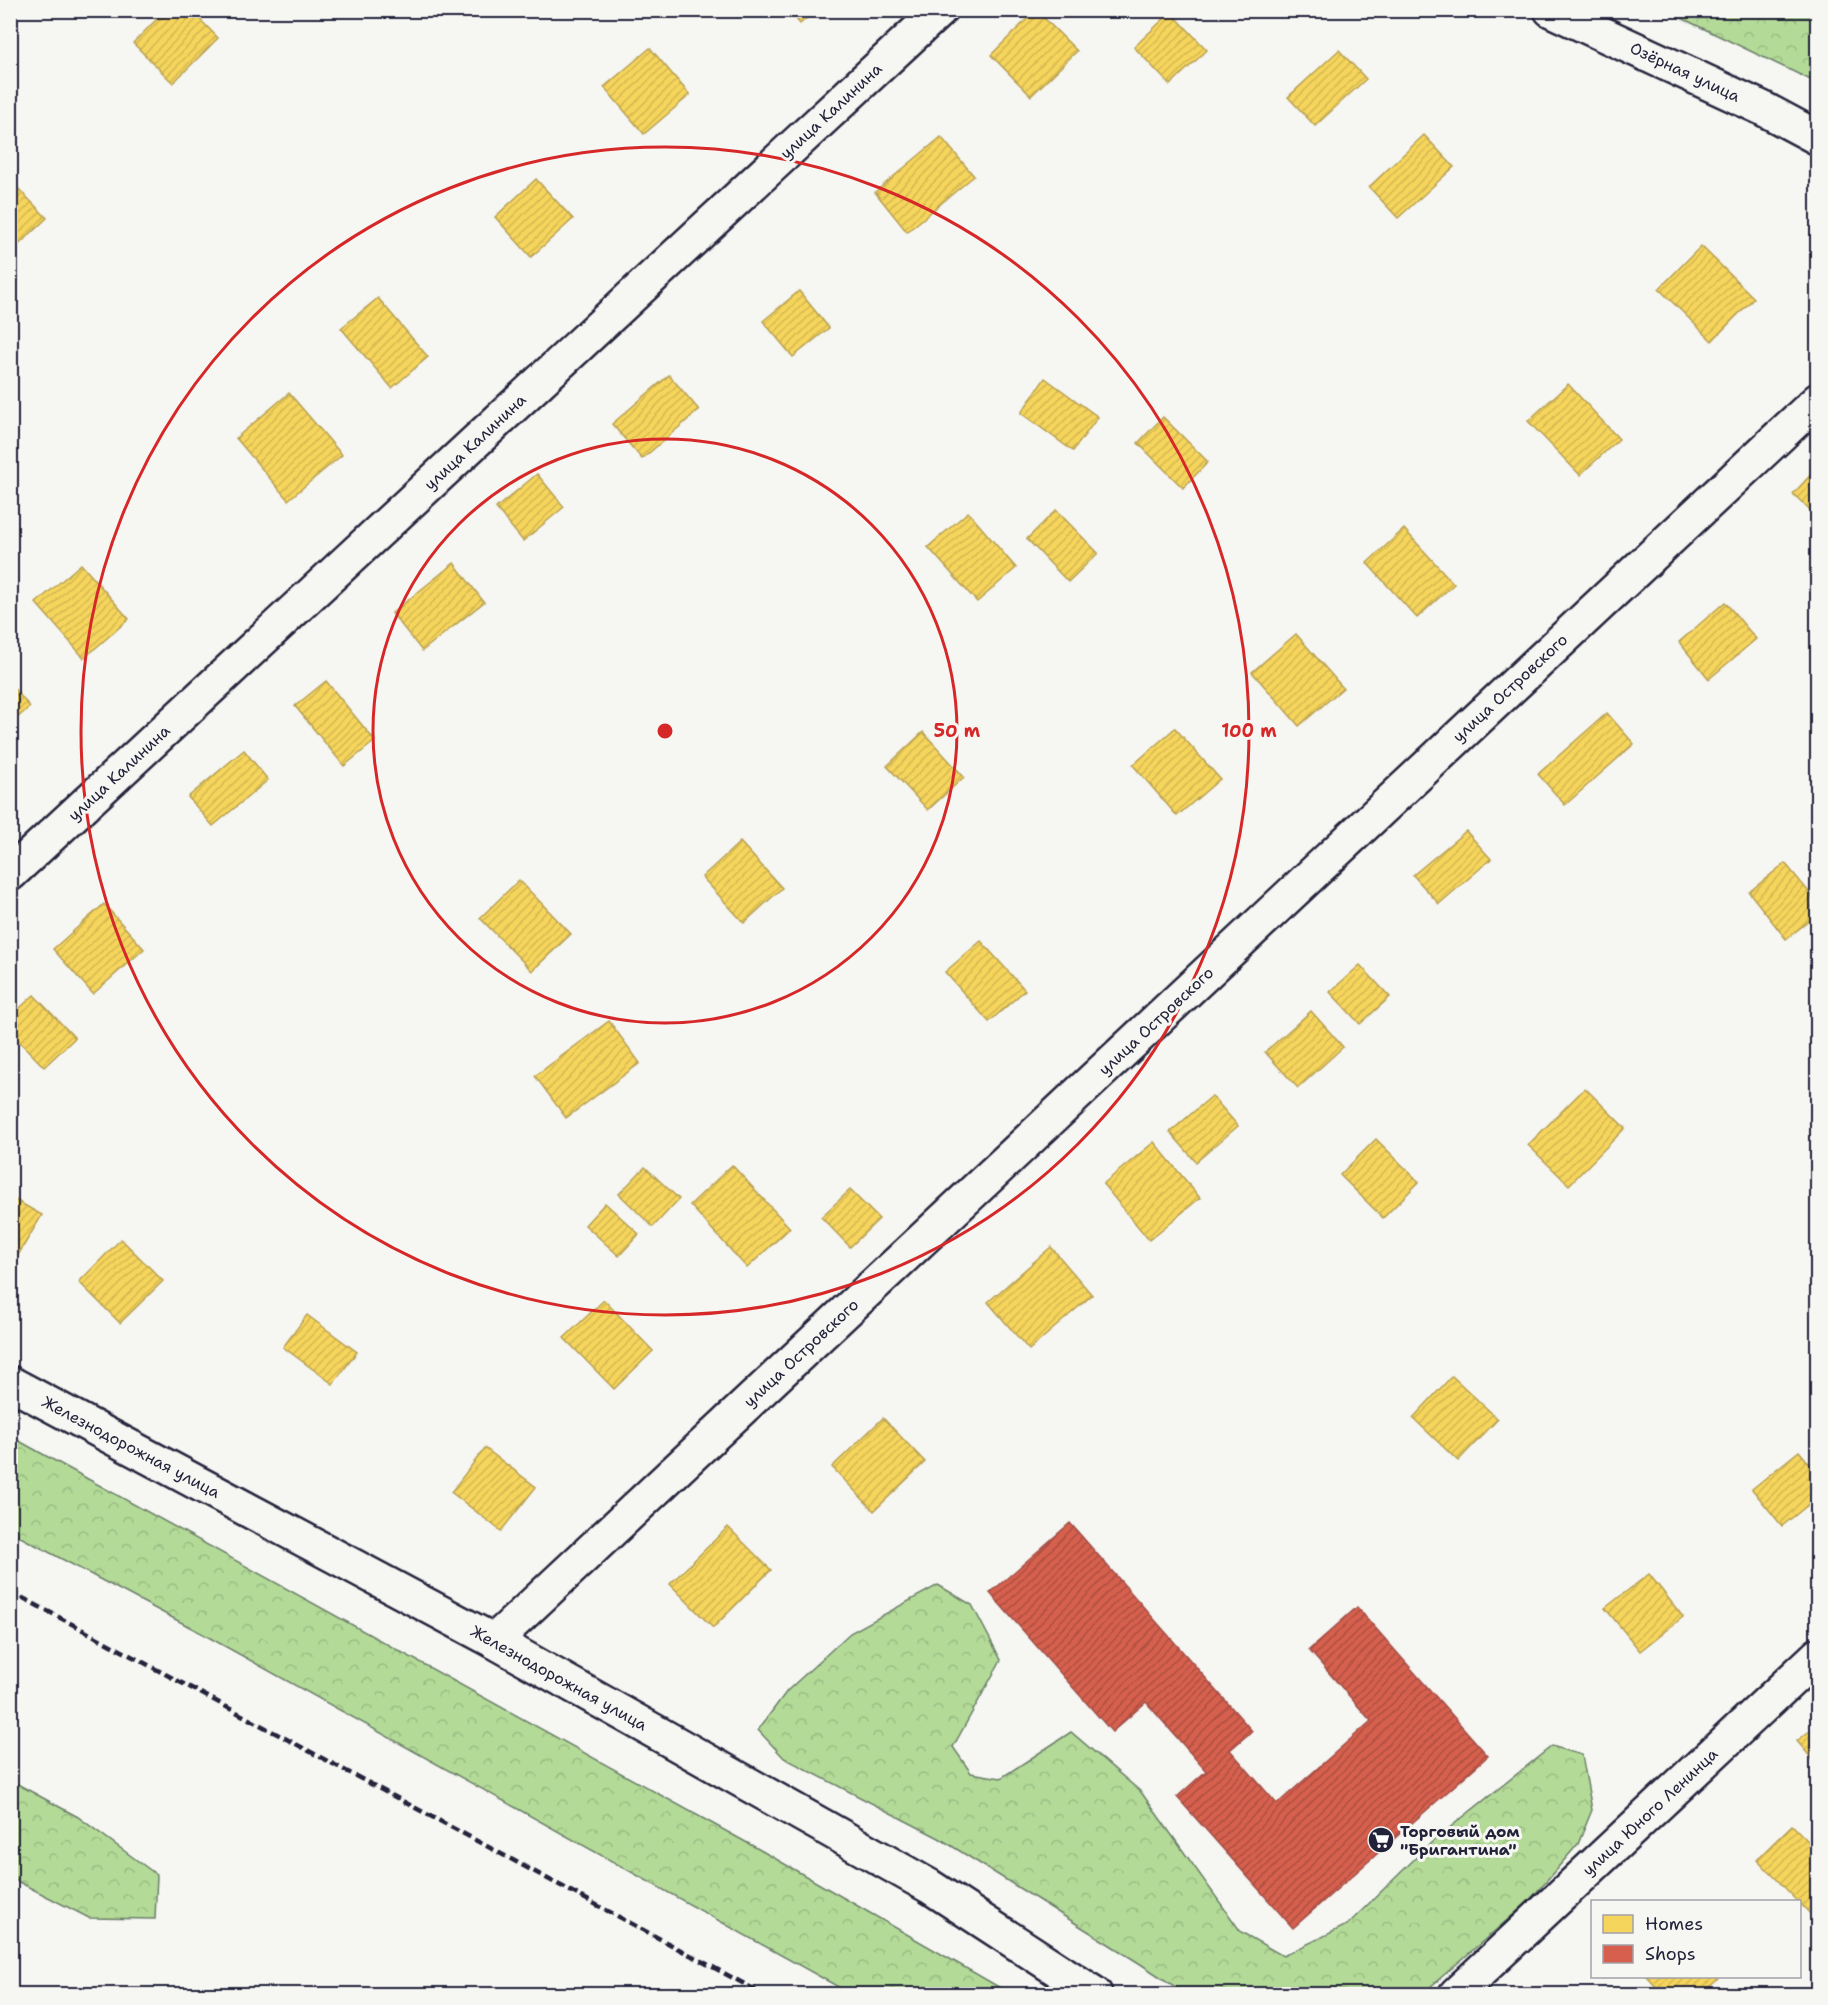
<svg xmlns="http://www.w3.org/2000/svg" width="1828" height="2005" viewBox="0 0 1828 2005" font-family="'Shantell Sans',sans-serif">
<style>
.forest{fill:url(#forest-crowns);stroke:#6a7e69;stroke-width:1.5}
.homes{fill:url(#homes-hatch);stroke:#b69f52;stroke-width:1.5}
.shops{fill:url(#shops-hatch);stroke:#a04d48;stroke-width:1.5}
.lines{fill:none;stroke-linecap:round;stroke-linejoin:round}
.street-casing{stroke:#22223b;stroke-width:38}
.street{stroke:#f6f6f2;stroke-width:33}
.rail{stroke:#22223b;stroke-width:4.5;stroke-dasharray:9 4.5;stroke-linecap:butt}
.ring{fill:none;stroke:#d62828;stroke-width:3}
.labels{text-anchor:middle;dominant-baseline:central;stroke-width:6;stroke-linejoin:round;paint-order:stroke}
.street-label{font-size:16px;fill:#22223b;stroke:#f6f6f2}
.poi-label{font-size:16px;font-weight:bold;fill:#22223b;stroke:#f6f6f2;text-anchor:start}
.centre{fill:#d62828;stroke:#f6f6f2;stroke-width:3}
.ring-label{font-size:18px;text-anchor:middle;font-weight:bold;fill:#d62828;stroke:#f6f6f2;stroke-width:6;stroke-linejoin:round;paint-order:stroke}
</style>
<defs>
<pattern id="forest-crowns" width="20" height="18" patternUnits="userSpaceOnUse" patternTransform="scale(1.5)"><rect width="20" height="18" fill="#b3da97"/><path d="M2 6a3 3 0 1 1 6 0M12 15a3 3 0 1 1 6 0" fill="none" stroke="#9abb83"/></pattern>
<pattern id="homes-hatch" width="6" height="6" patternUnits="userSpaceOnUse" patternTransform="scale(1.5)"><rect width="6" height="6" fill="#f6d55c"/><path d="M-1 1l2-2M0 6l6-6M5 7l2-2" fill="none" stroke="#d3b751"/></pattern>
<pattern id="shops-hatch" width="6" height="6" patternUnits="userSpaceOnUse" patternTransform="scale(1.5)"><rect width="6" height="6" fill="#d6604d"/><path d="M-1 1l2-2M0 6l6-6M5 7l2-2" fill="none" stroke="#ad4f41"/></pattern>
</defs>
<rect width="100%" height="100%" fill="#f6f6f2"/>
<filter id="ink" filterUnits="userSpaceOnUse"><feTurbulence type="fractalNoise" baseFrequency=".0167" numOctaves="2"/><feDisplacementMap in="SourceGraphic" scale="12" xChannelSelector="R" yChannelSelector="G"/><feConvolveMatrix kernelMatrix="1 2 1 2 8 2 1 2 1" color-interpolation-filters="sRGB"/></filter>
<g filter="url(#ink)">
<g class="forest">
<polygon points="1667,11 1817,11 1817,83"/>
<polygon points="10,1436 762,1851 1011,1994 851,1994 201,1633 11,1532"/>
<polygon points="938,1585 972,1605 1001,1660 953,1747 971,1773 1001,1778 1071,1732 1141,1792 1241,1932 1283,1956 1347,1925 1433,1841 1552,1746 1582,1755 1592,1810 1578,1844 1528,1902 1422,1994 1186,1994 1139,1963 939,1838 784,1758 758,1730 787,1691 850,1633"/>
<polygon points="10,1780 78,1817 157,1875 155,1919 89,1918 11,1878"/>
</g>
<g class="homes">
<polygon points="166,10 191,10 218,38 173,83 133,43"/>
<polygon points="789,10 816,10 800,24"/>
<polygon points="1036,10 1077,51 1031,96 991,55"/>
<polygon points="1171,12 1207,50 1170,85 1134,47"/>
<polygon points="650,48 690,95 644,134 604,87"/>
<polygon points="1339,50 1366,79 1315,126 1288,97"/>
<polygon points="1424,135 1454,167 1398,218 1369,187"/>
<polygon points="941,137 974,176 907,232 875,192"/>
<polygon points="536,179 573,219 531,257 495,217"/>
<polygon points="10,180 47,218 10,253"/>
<polygon points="1701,246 1754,298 1712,341 1659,289"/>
<polygon points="799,291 829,328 793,357 763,321"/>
<polygon points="378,298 428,357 392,388 341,328"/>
<polygon points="669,375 699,410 642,459 612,424"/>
<polygon points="1045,378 1098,417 1073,451 1021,413"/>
<polygon points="1568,384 1619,439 1580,475 1528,421"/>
<polygon points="289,393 342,455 288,500 236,438"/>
<polygon points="1163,417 1208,462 1183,488 1138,443"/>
<polygon points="1818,467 1818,517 1793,494"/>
<polygon points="537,474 564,507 523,541 496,508"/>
<polygon points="1056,510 1098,553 1068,582 1027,539"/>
<polygon points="968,512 1016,568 977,602 928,547"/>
<polygon points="1404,529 1454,584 1417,618 1367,563"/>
<polygon points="454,563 484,602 422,651 392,613"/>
<polygon points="81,564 129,619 84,658 36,603"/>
<polygon points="1725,602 1756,639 1709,679 1679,642"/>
<polygon points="1296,634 1343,688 1299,726 1252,672"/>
<polygon points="326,681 375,741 344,766 295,706"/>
<polygon points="10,684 30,707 10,724"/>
<polygon points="1607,713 1634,744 1565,805 1538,774"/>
<polygon points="1175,728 1220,779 1177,816 1133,765"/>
<polygon points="923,732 964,777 928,810 887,766"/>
<polygon points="244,750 268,780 213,826 188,797"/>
<polygon points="1466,831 1491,859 1439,904 1413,875"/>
<polygon points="740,842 782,888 744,923 702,877"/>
<polygon points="1785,863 1818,903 1818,914 1786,939 1749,892"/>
<polygon points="519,880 571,934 532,971 480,918"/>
<polygon points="104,904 144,949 93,994 53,949"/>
<polygon points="981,941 1025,990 989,1022 945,972"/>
<polygon points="1360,965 1390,997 1360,1024 1330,992"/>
<polygon points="34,995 75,1038 44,1067 10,1032 10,1017"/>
<polygon points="1311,1011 1343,1047 1298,1088 1265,1052"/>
<polygon points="609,1021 640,1063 566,1118 535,1076"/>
<polygon points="1585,1088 1625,1128 1569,1185 1528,1145"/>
<polygon points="1212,1096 1238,1126 1196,1162 1170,1132"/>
<polygon points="1376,1139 1419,1182 1383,1218 1340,1175"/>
<polygon points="1154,1142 1200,1198 1149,1240 1103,1184"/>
<polygon points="732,1165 790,1228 747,1268 690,1205"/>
<polygon points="645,1167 679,1199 653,1227 619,1194"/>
<polygon points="850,1190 879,1219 850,1247 821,1217"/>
<polygon points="10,1197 42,1215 17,1257 10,1253"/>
<polygon points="605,1203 639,1234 619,1256 585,1225"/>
<polygon points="121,1239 163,1281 120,1323 79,1282"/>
<polygon points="1051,1247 1092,1295 1029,1350 988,1302"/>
<polygon points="604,1300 653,1351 614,1389 564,1338"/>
<polygon points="307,1315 357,1352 333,1384 283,1347"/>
<polygon points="1452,1376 1498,1419 1458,1461 1413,1418"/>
<polygon points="883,1418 925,1462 874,1511 832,1467"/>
<polygon points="485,1448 536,1487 501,1531 451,1492"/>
<polygon points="1799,1451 1818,1474 1818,1497 1782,1526 1752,1489"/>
<polygon points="728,1527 771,1570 713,1628 670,1584"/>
<polygon points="1649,1574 1683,1617 1640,1651 1605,1608"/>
<polygon points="1818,1724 1818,1766 1797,1741"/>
<polygon points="1792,1825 1818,1851 1818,1922 1757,1859"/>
<polygon points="1646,1976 1716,1976 1718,1979 1702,1994 1663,1994"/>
</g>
<polygon class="shops" points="1070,1523 1252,1731 1230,1750 1277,1804 1371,1721 1309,1650 1357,1607 1488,1756 1293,1928 1177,1797 1206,1771 1146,1702 1112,1732 990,1593"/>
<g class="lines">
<defs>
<g id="street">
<polyline points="1551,10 1762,108 1818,138"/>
<polyline points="10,874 940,10"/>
<polyline points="10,1383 494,1641 929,1886 1095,1994"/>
<polyline points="494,1641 1818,400"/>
<polyline points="1456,1994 1818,1655"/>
</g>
</defs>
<use href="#street" class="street-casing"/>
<use href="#street" class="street"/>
<polyline class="rail" points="10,1591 763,1994"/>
</g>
</g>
<g class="ring">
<circle cx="665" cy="731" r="292"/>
<circle cx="665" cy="731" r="584"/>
</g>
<defs>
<symbol id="supermarket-disc" viewBox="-11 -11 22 22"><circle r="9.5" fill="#22223b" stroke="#f6f6f2"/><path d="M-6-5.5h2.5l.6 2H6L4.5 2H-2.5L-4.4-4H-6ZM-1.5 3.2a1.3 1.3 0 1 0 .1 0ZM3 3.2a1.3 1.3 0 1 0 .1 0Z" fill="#fff"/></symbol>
</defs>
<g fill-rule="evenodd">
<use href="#supermarket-disc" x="1366" y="1825" width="30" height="30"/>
</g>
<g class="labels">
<g class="street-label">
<text transform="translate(1685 72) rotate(25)">Озёрная улица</text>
<text transform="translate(831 111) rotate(-43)">улица Калинина</text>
<text transform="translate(475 442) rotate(-43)">улица Калинина</text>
<text transform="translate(1510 688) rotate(-43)">улица Островского</text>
<text transform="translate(119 773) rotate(-43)">улица Калинина</text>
<text transform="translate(1156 1021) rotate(-43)">улица Островского</text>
<text transform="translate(801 1353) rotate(-43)">улица Островского</text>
<text transform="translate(131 1447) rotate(28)">Железнодорожная улица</text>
<text transform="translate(559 1678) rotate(29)">Железнодорожная улица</text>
<text transform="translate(1650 1812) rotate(-43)">улица Юного Ленинца</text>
</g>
<g class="poi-label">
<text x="1400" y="1831">Торговый дом<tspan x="1400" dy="18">"Бригантина"</tspan></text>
</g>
</g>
<circle cx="665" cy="731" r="9" class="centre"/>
<g class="ring-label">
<text x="957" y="737">50 m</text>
<text x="1249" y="737">100 m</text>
</g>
<rect width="1828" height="2005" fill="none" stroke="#f6f6f2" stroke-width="36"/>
<rect x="18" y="18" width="1792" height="1969" fill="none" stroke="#22223b" stroke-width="2" filter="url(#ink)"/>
<rect x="1591" y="1900" width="210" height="78" fill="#f6f6f2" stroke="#a1a1a9" stroke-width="1.5"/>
<rect x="1603" y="1915" width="30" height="18" fill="#f6d55c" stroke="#a1a1a9" stroke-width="1.5"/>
<text x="1645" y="1930" font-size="18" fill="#22223b">Homes</text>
<rect x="1603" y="1945" width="30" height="18" fill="#d6604d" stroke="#a1a1a9" stroke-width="1.5"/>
<text x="1645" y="1960" font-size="18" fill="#22223b">Shops</text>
</svg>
